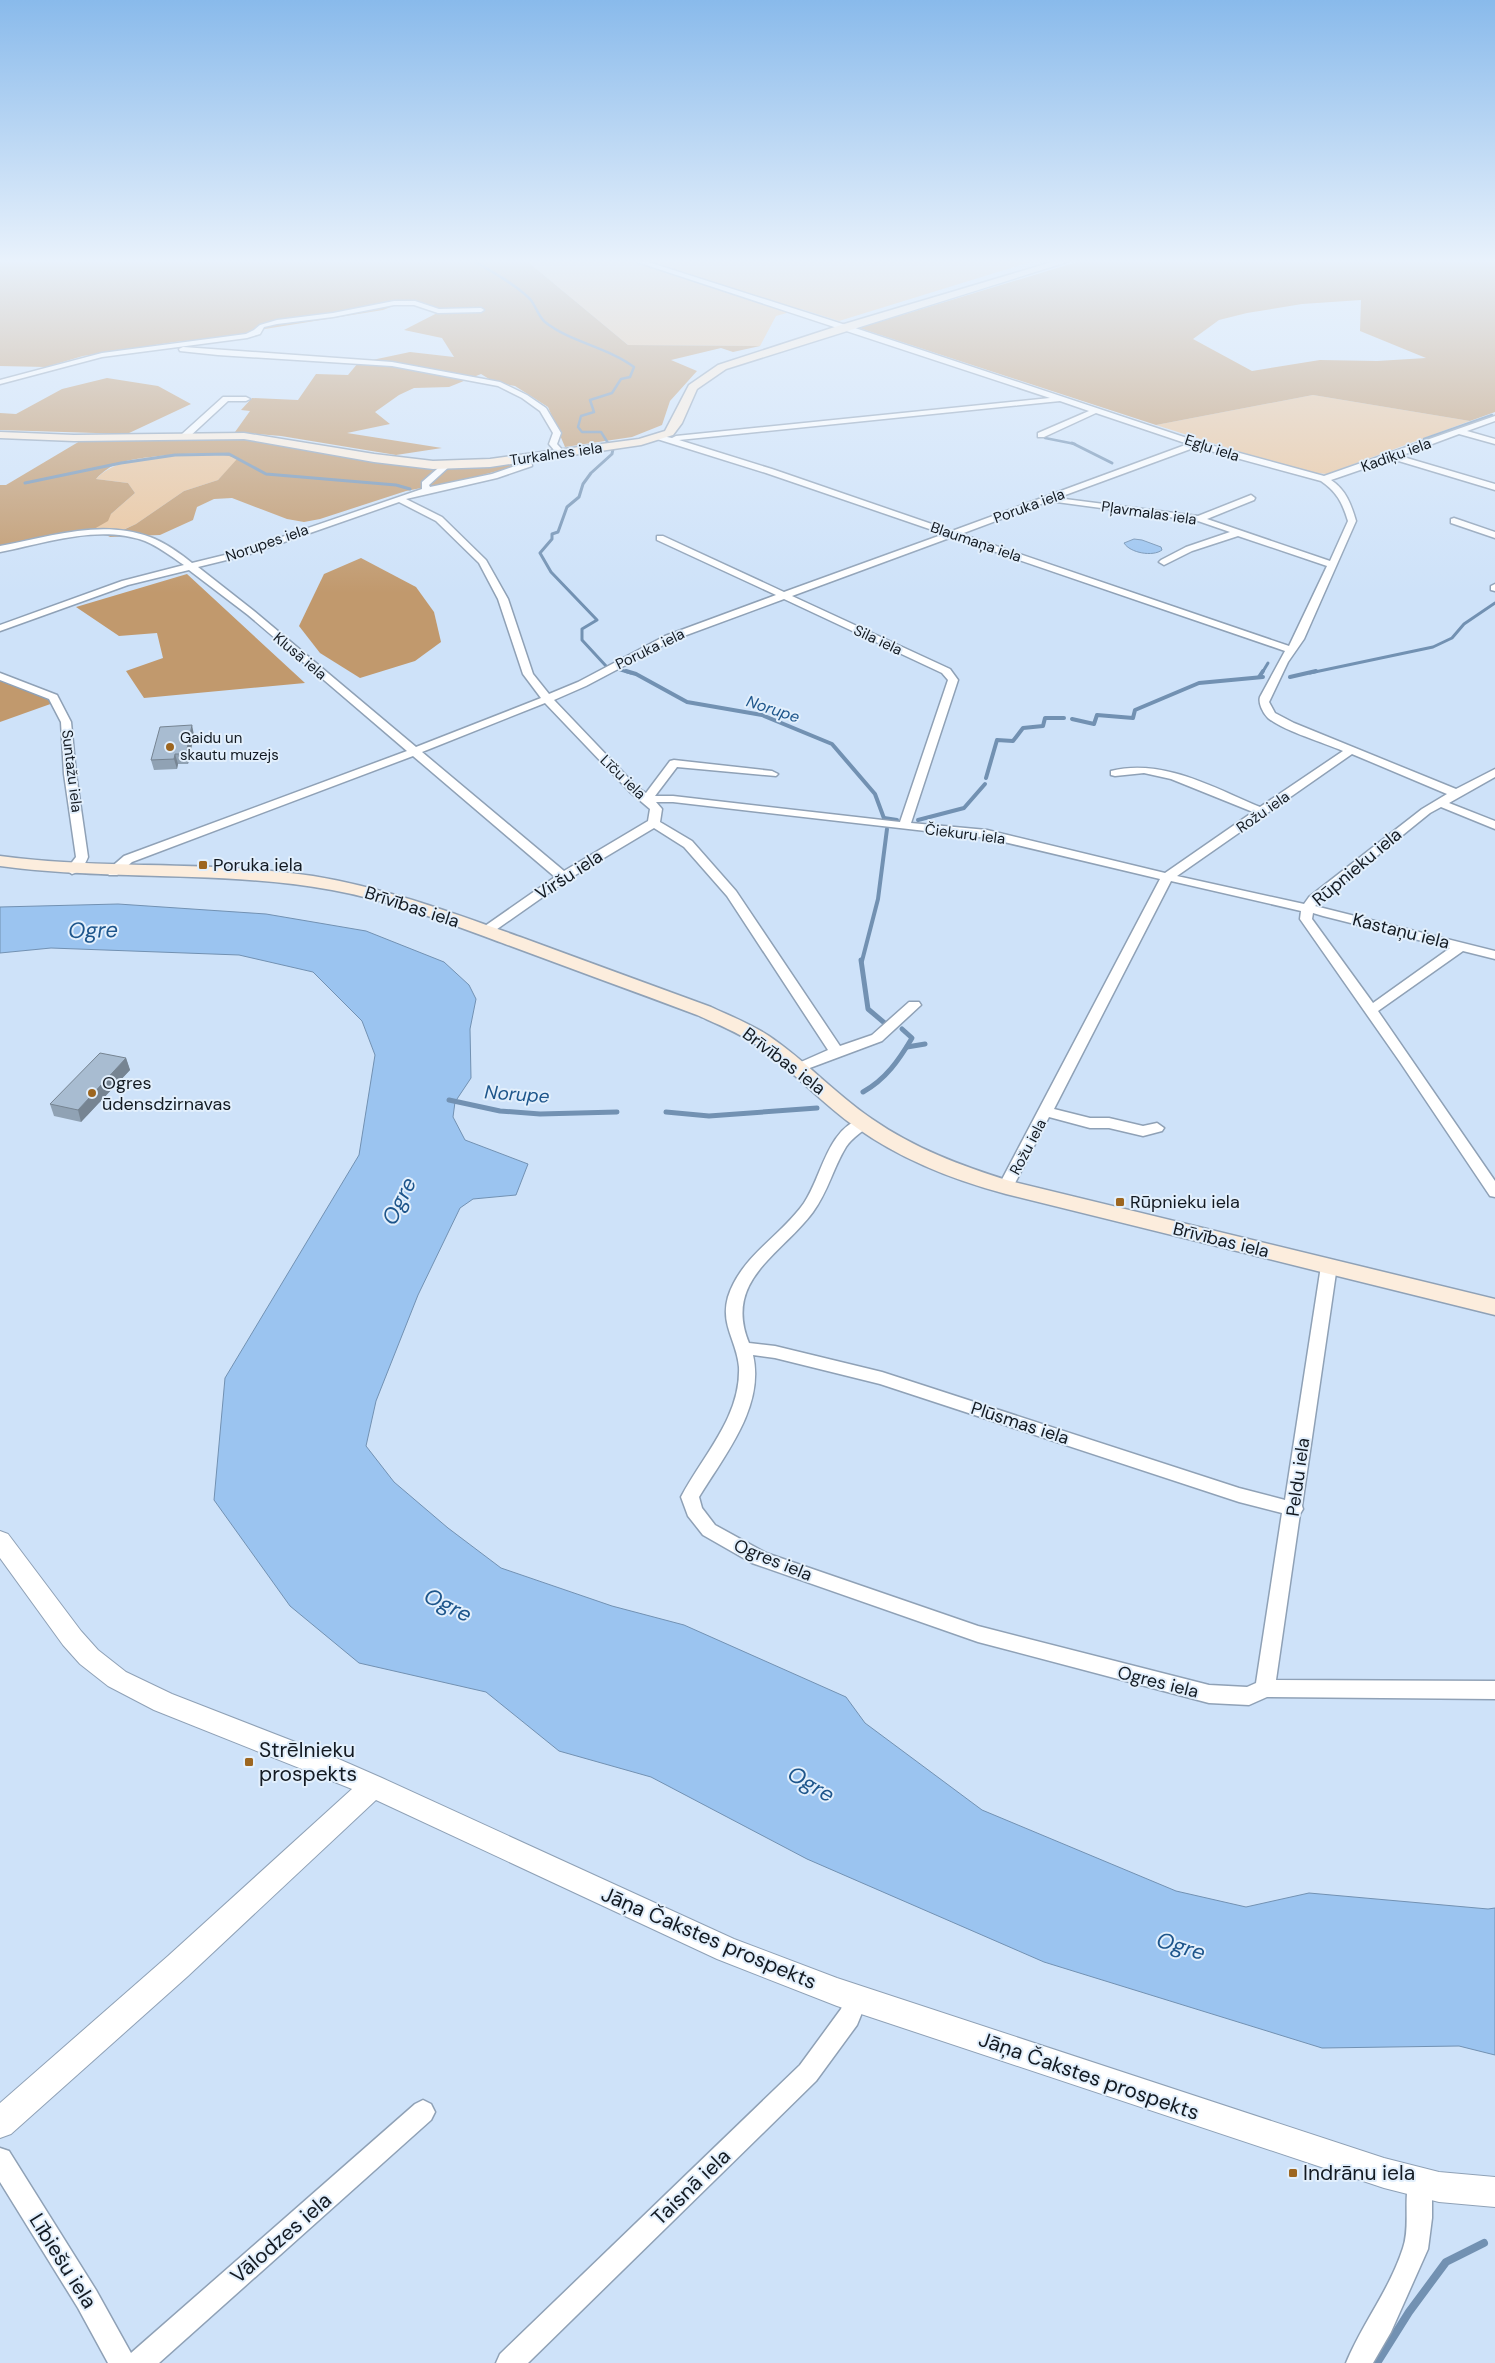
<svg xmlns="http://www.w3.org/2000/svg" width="1495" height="2363" viewBox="0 0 1495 2363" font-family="'DM Sans',sans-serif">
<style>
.green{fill:#ebc49a}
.forest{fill:#c1996d;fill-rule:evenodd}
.water{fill:#9bc4f0;stroke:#7291b2}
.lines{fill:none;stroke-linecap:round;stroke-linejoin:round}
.stream-far4{stroke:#7291b2;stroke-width:2.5}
.stream-far3{stroke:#7291b2;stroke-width:3}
.stream-far2{stroke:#7291b2;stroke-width:4}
.stream-far1{stroke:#7291b2;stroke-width:5}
.stream{stroke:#7291b2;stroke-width:8}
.minor-casing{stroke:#8fa1b6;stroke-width:3}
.tertiary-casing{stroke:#8fa1b6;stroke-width:2}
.secondary-casing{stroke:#8fa1b6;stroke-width:3}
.minor{fill:#fff;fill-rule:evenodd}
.tertiary{fill:#fff;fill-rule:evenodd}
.secondary{fill:#fceddd;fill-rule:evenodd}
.wall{fill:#90a2b4}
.shaded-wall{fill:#768492}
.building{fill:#a8bcd1;stroke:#768492}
.poi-dot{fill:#9d6620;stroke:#e2effc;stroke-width:2}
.labels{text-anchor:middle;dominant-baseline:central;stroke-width:4;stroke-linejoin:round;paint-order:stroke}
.far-street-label{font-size:15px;fill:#131a22;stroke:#e2effc}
.far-poi-label{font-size:15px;fill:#131a22;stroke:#e2effc;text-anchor:start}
.far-water-label{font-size:16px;font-style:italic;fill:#1d558b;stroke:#e2effc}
.poi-label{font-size:18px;fill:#131a22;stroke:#e2effc;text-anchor:start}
.street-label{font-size:18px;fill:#131a22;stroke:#e2effc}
.water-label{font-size:19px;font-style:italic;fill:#1d558b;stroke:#e2effc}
.near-poi-label{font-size:21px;fill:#131a22;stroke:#e2effc;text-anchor:start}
.near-street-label{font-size:21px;fill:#131a22;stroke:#e2effc}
.near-water-label{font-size:22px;font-style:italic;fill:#1d558b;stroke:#e2effc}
</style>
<rect width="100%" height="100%" fill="#cee2f9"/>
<g class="green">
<polygon points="528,262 1030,262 839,321 801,309 776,316 760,346 628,345"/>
<polygon points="1313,395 1470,421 1327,474 1303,472 1156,425"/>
<path d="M229,454L238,459L218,480L184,491L136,524L118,532H88L94,529L135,493L128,483L96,479C123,450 191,455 229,454Z"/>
</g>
<g class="forest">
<polygon points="0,262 528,262 628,345 760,346 733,352 721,348 671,360 697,371 670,401 662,425 632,437 565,447 548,407 515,386 494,382 481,374 449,387 414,388 399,395 375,412 390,424 347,433 442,448 396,455 281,436 235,432 250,411 241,410 252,398 298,400 316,374 348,375 358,363 410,352 454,357 442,338 404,330 445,309 401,303 383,310 253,331 237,336 175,342 83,356 46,367 0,366"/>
<path d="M1077,262H1495V412L1470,421L1313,395L1156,425L859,328ZM1361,300L1360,331L1426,358L1377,361L1320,360L1252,371L1193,339L1219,320L1247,313L1302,304Z"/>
<polygon points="107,378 158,386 191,404 127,434 0,430 0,413 16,414 62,389"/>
<path d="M233,438L274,442L421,466L554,456L467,479L406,491L320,519L304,522L287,519L232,498L214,499L197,507L193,520L160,535L108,537L136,524L184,491L218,480L237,459C218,448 145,456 122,462C112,465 103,471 96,479L128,483L135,493L111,514L108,521L94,529L49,535L0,546V485H6L80,441Z"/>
<polygon points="361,558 416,587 434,612 441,642 415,661 360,678 320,653 299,626 324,574"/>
<polygon points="187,574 305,683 144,698 126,671 163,658 157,633 119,636 76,607"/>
<polygon points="0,681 56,702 0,722"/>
</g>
<g class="water">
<path d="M1134,539L1142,540L1161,547L1162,550C1153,557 1130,553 1124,543Z"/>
<polygon points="118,904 266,914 366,931 444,962 469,985 476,999 470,1029 471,1078 455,1102 453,1117 465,1140 528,1164 516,1195 473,1199 460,1208 418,1295 376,1401 366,1446 394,1482 448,1528 501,1568 612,1606 684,1625 846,1697 865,1723 982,1810 1176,1891 1246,1907 1309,1893 1488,1909 1495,1908 1495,2055 1459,2046 1322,2048 1044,1962 807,1859 651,1777 559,1751 486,1692 359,1663 290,1606 214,1500 225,1378 359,1155 375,1055 362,1021 313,972 239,955 51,948 0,953 0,907"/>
</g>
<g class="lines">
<g class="stream-far4">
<path d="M476,262C494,273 515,284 530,299C536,306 538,316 545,322C570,342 607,347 634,367L630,377L621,379L612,393L590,400L594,412L581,416L578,427L582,432H601L608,443"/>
<polyline points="1045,438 1075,444"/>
<polyline points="1424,439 1492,415"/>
</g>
<g class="stream-far3">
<polyline points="1072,443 1112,463"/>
<polyline points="25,483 121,463 175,455 229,454 266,474 396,485 410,489"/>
<polyline points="606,666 582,640 582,629 597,620 551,572 540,553 552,539 552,534 558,532 567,507 579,497 583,484 591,473 612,454 613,449"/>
<polyline points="617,669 631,673"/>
<polyline points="1262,673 1268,663"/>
<polyline points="1310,673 1433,647 1452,638 1464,624 1495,603"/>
</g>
<g class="stream-far2">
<polyline points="626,671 636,674 687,702 762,715 832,744 875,794 885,821"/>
<polyline points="1259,677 1263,671"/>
<polyline points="1290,677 1316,671"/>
<polyline points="1072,719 1094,724 1097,715 1133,718 1135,710 1199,683 1263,677"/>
<polyline points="986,778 997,740 1013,741 1023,728 1043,726 1045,718 1064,718"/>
<polyline points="884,818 897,820"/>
<polyline points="918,820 964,808 985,784"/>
<polyline points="862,961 878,899 887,829"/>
</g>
<g class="stream-far1">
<polyline points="861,960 868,1009 887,1025"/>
<polyline points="907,1047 925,1044"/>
<path d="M863,1092C886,1079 899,1060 912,1038L902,1029"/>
<polyline points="449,1100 500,1111 540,1114 617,1112"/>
<polyline points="666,1112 709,1116 817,1108"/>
</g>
<polyline class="stream" points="1377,2363 1409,2312 1446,2262 1484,2243"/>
<defs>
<g id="minor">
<path d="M637,262H648L855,328L1199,442L1324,476L1495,416V421L1467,431L1495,439V444L1459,434L1400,456L1495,484V490L1392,459L1331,480C1346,490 1351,504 1356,521L1304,639L1288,662L1269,702L1275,713L1294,723L1456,789L1495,769V777L1449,803L1495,821V829L1441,807L1430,813L1315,906L1495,951V959L1463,951L1378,1011L1495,1181V1197L1490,1196L1400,1062L1300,919L1301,911L1171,881L1054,1109L1090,1118H1109L1143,1126L1157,1123L1164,1128L1162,1131L1143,1136L1109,1128H1090L1049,1117L1011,1191H1001L998,1187L1160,879L987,838L673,802H656L662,809L660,822L692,841L736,891L840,1046L872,1035L909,1002H919L921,1005L882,1041L799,1072L794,1071L792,1068L794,1065L828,1050L727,896L684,847L654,828L567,880L490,934H482L480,931L482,928L555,877L413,756L132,862L117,875H109L107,872L109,869L124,856L407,751L248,615L189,570L128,585L0,631V625L122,581L184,565C172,557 158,546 145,541C99,524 45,543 0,552V546C49,537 101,519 150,537C164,542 181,554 192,563L241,551L422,489V482L444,463L451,465L429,485L430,487L492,474L524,463V456H530L532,466L497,478L406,499L442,517L486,560L508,599L533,674L549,694L578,682L665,636L776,595L657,540V536H663L784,592L944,534L766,473L657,439V435L672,438L676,436L1050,398ZM1060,401L1089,411L1038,433V437H1044L1096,413L1188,444L952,531L772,469L679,440ZM1196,447L1321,481C1337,492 1342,502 1348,521L1330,561L1207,519L1254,500L1255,498L1251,495L1198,516L1057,498ZM1049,501L1198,521L1230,532L1186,547L1161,560L1159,562L1164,565L1192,551L1238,536L1327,566L1289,646L961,534ZM399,502L436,521L479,563L498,599L523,674L541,698L416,747L254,611L198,567L247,555ZM952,537L1285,651L1260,697C1258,703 1263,713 1268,718C1284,731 1322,742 1343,751L1260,807C1214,788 1163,758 1111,771V775L1115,776L1144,773L1171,779L1253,812L1165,873L987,830L911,823L958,680L950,669L792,596ZM784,599L942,673L948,680L900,822L673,796H655L677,767L776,776L778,774L772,771L674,760L670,761L646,793L638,788L554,700L586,686L673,640ZM545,703L630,792L650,809L648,821L564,871L422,752ZM1352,754L1447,794L1422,809L1309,897L1304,904L1177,876ZM1313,913L1323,916L1450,948L1373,1003L1312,919Z"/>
<polygon points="394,301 415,301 439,309 481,308 484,310 481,312 438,313 414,305 394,305 333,317 277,324 264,327 260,334 247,338 102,357 0,384 0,380 102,353 246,334 254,330 260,325 277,320 333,313"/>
<polygon points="183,347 392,362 500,382 527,395 546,408 561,433 557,444 566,454 559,456 549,444 553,433 540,411 522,398 498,386 392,366 218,355 180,351 179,349"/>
<polygon points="223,397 246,397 250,399 246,401 228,401 188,438 182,438 182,434"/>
<polygon points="1454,518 1495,532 1495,538 1451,523 1451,519"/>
<polygon points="1495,584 1495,591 1491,590 1491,586"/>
<path d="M0,673L57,695L71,722L76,774L88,857C85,865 80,872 72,874L66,870L76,857L64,774L61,722L49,699L0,680Z"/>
<path d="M863,1118L870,1123C864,1132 853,1136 846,1147C833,1168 828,1192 813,1212C781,1255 723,1280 749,1343L775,1346L882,1372L1239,1488L1285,1500L1321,1266L1323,1262H1335L1337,1266L1302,1506L1303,1509L1300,1514L1276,1680L1495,1681V1699L1267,1697L1249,1705L1209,1703L978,1642L752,1563L703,1535L688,1516L681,1497C703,1455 741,1417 739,1367C737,1341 720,1325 728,1297C741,1256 780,1237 804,1203C822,1177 827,1128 863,1118ZM753,1355L775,1358L880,1384L1239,1502L1282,1513L1256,1683L1247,1687L1209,1685L978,1626L766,1553L715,1525L702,1508L699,1497C724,1456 765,1407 753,1355Z"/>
<polygon points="857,1987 865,1990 868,1998 857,2025 816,2081 528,2363 496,2363 500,2354 800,2065 841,2009 849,1990"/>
<polygon points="423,2100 431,2104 435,2112 431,2120 159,2363 108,2363 78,2308 0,2182 0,2148 9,2151 96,2290 131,2353 415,2104"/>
<path d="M1420,2172L1429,2175L1432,2184V2218L1428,2249L1391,2332L1373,2363H1346C1362,2324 1390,2289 1403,2248C1411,2225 1402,2198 1411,2175Z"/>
</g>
<polygon id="tertiary" points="0,1531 8,1534 81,1631 98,1650 126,1672 172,1694 334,1757 382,1778 734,1939 837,1978 1384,2158 1439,2172 1495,2177 1495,2207 1439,2202 1384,2188 837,2006 717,1959 376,1800 188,1976 11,2134 0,2138 0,2103 168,1956 352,1789 154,1710 108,1686 80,1664 63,1645 0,1558"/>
<g id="secondary">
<polygon points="1052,262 1067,262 726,369 697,389 682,423 673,435 641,445 490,467 433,469 374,462 244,439 74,441 0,438 0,432 74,435 244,433 374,454 433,461 490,459 639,439 665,431 689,385 718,365 841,325"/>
<path d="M0,856C104,870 209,860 313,876C386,888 453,913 523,938C585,961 648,984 711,1007C730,1016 751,1024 769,1036C805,1060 835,1094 872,1119C914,1148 961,1166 1010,1181L1495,1299V1315L1006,1194C954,1180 902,1160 857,1128C821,1103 792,1069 755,1044C737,1032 717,1024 697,1015C633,991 569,968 505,944C448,923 392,901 332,890C223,870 110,881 0,866Z"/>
</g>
</defs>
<use href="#minor" class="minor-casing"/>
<use href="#tertiary" class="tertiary-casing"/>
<use href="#secondary" class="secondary-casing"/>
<use href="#minor" class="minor"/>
<use href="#tertiary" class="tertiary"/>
<use href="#secondary" class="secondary"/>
</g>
<g class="wall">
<polygon points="194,735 188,764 178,764 177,769 154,770 151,760"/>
<polygon points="126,1058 130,1070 81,1122 54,1116 50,1104"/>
</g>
<g class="shaded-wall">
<polygon points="192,725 194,735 188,764 186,754"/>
<polygon points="175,754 178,764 177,769 174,759"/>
<polygon points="126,1058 130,1070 81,1122 78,1110"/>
</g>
<g class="building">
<polygon points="192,725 186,754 175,754 174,759 151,760 160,727"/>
<polygon points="100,1053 126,1058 78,1110 50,1104"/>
</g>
<linearGradient id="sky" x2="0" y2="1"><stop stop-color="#89baeb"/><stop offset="0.44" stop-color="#e9f2fc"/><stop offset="1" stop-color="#e9f2fc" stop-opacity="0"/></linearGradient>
<rect width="1495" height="593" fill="url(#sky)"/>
<g class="poi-dot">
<circle cx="170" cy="747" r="5"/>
<rect x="198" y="860" width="10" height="10" rx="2.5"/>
<circle cx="92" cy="1093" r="5"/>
<rect x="1115" y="1197" width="10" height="10" rx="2.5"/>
<rect x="244" y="1757" width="10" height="10" rx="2.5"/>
<rect x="1288" y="2168" width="10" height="10" rx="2.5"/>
</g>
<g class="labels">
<g class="far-street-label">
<text transform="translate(1212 448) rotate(18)">Egļu iela</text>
<text transform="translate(556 454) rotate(-8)">Turkalnes iela</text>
<text transform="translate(1396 455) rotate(-20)">Kadiķu iela</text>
<text transform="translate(1029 506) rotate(-20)">Poruka iela</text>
<text transform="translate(1149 513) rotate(8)">Pļavmalas iela</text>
<text transform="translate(976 542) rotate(19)">Blaumaņa iela</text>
<text transform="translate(267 543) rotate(-19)">Norupes iela</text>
<text transform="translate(878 640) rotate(25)">Sila iela</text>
<text transform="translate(650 649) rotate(-26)">Poruka iela</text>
<text transform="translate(300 656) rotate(40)">Klusā iela</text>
<text transform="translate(72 771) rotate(83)">Suntažu iela</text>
<text transform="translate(623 777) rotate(44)">Līču iela</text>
<text transform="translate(1263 812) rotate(-35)">Rožu iela</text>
<text transform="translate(965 834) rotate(7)">Čiekuru iela</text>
<text transform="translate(1028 1147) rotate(-62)">Rožu iela</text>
</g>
<g class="far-poi-label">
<text x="180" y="738">Gaidu un<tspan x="180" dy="17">skautu muzejs</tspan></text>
</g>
<g class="far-water-label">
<text transform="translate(773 709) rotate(18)">Norupe</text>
</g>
<g class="poi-label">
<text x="213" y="865">Poruka iela</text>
<text x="102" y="1083">Ogres<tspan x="102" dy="21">ūdensdzirnavas</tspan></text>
<text x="1130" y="1202">Rūpnieku iela</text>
</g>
<g class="street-label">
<text transform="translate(1357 867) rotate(-40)">Rūpnieku iela</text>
<text transform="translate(569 875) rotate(-33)">Viršu iela</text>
<text transform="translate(412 907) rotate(18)">Brīvības iela</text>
<text transform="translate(1401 931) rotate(14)">Kastaņu iela</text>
<text transform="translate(784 1061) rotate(37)">Brīvības iela</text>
<text transform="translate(1221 1240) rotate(14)">Brīvības iela</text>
<text transform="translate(1020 1423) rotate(18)">Plūsmas iela</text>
<text transform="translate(1298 1477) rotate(-82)">Peldu iela</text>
<text transform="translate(773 1560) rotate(22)">Ogres iela</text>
<text transform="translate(1158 1682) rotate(14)">Ogres iela</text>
</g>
<g class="water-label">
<text transform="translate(517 1094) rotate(4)">Norupe</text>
</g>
<g class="near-poi-label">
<text x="259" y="1750">Strēlnieku<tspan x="259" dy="24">prospekts</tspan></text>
<text x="1303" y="2173">Indrānu iela</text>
</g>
<g class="near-street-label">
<text transform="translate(709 1938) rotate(23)">Jāņa Čakstes prospekts</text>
<text transform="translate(1089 2076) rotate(19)">Jāņa Čakstes prospekts</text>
<text transform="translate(691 2187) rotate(-44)">Taisnā iela</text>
<text transform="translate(281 2238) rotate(-41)">Vālodzes iela</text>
<text transform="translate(63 2261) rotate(58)">Lībiešu iela</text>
</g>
<g class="near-water-label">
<text transform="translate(93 930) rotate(-1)">Ogre</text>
<text transform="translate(399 1201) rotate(-64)">Ogre</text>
<text transform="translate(448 1605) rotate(26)">Ogre</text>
<text transform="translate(811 1784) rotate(30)">Ogre</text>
<text transform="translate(1181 1946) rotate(17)">Ogre</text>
</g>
</g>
</svg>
